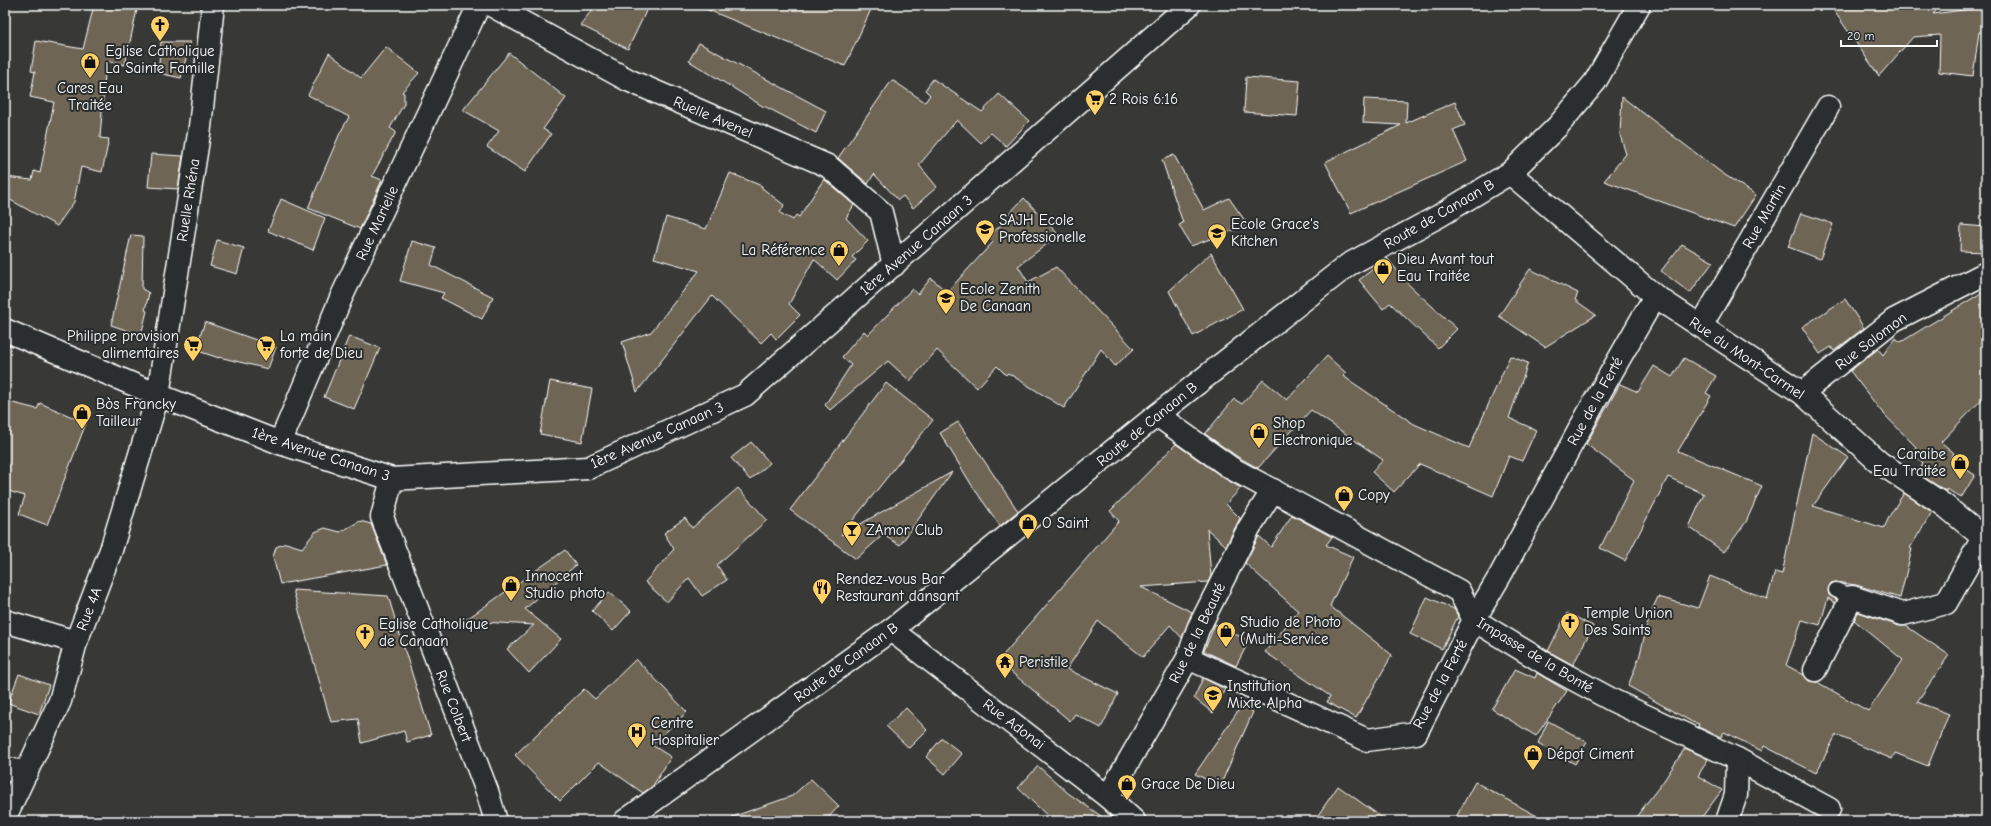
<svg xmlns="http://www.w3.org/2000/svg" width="1991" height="826" viewBox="0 0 1991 826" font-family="'Comic Neue',sans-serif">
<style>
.building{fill:#6e6555;stroke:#fff}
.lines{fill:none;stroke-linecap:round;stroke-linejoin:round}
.lane-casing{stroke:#fff;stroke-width:17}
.street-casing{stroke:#fff;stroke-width:25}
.secondary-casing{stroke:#fff;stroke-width:25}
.lane{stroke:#2a2d2e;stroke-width:14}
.street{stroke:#2a2d2e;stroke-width:22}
.secondary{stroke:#2a2d2e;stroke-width:22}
.labels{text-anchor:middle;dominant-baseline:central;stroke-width:4;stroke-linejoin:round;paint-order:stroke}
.poi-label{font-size:15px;fill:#fff;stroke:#2a2d2e;text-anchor:start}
.street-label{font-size:15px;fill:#fff;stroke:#2a2d2e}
</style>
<rect width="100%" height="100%" fill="#383836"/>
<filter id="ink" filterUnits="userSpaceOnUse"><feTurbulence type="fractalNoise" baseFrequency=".025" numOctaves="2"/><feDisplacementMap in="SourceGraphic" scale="8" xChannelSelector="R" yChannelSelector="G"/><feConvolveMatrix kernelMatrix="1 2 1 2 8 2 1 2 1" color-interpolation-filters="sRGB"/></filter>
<g filter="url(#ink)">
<g class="building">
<polygon points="94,5 138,5 125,65 106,61 100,138 109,139 102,172 81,167 74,202 57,226 5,197 5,177 32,180 34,171 40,173 54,102 30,97 35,72 31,71 36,41 83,49"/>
<polygon points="596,5 649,5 628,49 580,25"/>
<polygon points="696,5 873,5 845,66"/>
<polygon points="1830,5 1941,5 1933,14 1986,7 1986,32 1979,32 1973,76 1939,72 1940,35 1913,37 1879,76"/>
<polygon points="161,42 190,42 181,78 158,73"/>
<polygon points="699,43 826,111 816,133 764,106 764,107 689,61"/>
<polygon points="386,47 419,73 402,92 404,93 404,104 390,128 396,132 372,176 382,180 360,229 308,208 340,133 349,117 308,95 329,53 361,78"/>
<polygon points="509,53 566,98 543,129 551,134 525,172 487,147 499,131 463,110"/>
<polygon points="1246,77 1300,81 1297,116 1244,112"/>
<polygon points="933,79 982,112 999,94 1029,121 1006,146 991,133 981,143 957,120 919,165 937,187 913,208 903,196 898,200 874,174 868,184 838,158 892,80 925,102 930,95 925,90"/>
<polygon points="1622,97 1722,173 1756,195 1734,228 1604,181 1626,154 1620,135"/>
<polygon points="1364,99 1407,101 1406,123 1455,102 1465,125 1453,130 1467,161 1351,213 1325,162 1401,125 1363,123"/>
<polygon points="151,154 183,156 178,189 148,187"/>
<polygon points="1174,155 1204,210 1229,198 1248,225 1191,246 1179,225 1183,223 1162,160"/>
<polygon points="730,173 762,186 762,188 784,205 780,213 793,220 796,215 799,217 824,179 854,205 846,218 868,241 852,257 856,260 837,280 814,259 789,304 800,315 776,339 771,333 761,343 712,296 637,392 622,342 651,332 699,271 654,258 666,217 706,229"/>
<polygon points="1024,198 1059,235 1018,266 1028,282 1056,267 1134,349 1115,366 1101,349 1064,408 1008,373 1006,375 997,366 977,388 937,350 910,381 888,361 830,410 825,405 851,365 842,357 864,331 868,335 912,289 918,294 931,278 947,292 993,242 988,237 1003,223 1002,221"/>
<polygon points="281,199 325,218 313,250 268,231"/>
<polygon points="1801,213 1833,224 1820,259 1788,247"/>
<polygon points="1961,225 1986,227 1986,252 1960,251"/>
<polygon points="131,235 143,236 142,289 149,293 145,310 147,311 141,335 111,325"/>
<polygon points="217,240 244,248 237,274 210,266"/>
<polygon points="412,241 436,248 431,265 493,297 482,319 441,298 444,293 400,281"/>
<polygon points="1682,244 1713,262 1690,293 1661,271"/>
<polygon points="1211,253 1243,309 1193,336 1169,291"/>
<polygon points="1387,258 1408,284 1457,329 1438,348 1390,303 1383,309 1359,280"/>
<polygon points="1530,269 1578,293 1575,300 1596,315 1545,347 1499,316"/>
<polygon points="1986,290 1986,395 1941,442 1954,453 1950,459 1975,475 1961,498 1947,489 1946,491 1917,473 1923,464 1911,453 1916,447 1881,411 1850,371 1878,349 1883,355 1895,338 1901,342"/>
<polygon points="1845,299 1864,328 1834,351 1831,347 1820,354 1802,327"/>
<polygon points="205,322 276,347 268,369 219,357 219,358 195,350"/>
<polygon points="349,336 380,348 354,409 324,397"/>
<polygon points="1327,356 1346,373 1343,376 1414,424 1469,448 1510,356 1528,363 1509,418 1536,430 1522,461 1509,456 1493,496 1420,464 1394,492 1372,472 1383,460 1311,410 1258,468 1238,457 1205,434 1234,399 1242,404 1263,380 1287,400"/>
<polygon points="1684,358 1716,376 1706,393 1711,396 1678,451 1762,486 1746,522 1724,552 1689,527 1704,494 1668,477 1625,561 1600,548 1634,480 1586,444 1620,384 1638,392 1654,366 1672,377"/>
<polygon points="550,381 592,389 582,442 540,434"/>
<polygon points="886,383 933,420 841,535 952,472 900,545 883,535 856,559 790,510"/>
<polygon points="5,401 37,409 40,403 86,423 47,525 19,514 25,496 5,490"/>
<polygon points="958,422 1018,511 1000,526 971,484 940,433"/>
<polygon points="1812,433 1848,457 1813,506 1884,528 1890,515 1904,493 1932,512 1910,548 1912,549 1900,598 1856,585 1835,582 1831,583 1828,591 1829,595 1837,600 1835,603 1828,598 1820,625 1802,620 1786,665 1804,675 1809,681 1817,682 1868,711 1903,660 1854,620 1858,612 1899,626 1906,626 1949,655 1917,702 1949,714 1928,766 1895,753 1892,759 1836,735 1816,773 1764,746 1762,751 1724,732 1721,737 1698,727 1699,724 1692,722 1628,686 1639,658 1650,614 1658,597 1698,608 1710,576 1767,599 1775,572 1782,574"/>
<polygon points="751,442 770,463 750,480 731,458"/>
<polygon points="1176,444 1224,478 1241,488 1226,504 1240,518 1226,546 1207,529 1211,576 1208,582 1141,587 1192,612 1182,638 1170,625 1143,657 1098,621 1067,669 1118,694 1101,728 1075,714 1070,721 998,661 1119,521 1110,511"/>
<polygon points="738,488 767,520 717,565 727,580 702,596 689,578 667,602 645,582 674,549 664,533 685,518 692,528"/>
<polygon points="1292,515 1332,537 1326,545 1353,557 1330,606 1392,655 1356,718 1327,702 1330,696 1265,652 1298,611 1245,563 1259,536 1271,547"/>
<polygon points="360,521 371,524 387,565 280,584 273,557 276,547 286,543 302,548 315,532 325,528 340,532"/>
<polygon points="565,550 576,565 525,609 561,639 529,673 507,649 534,625 464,621"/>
<polygon points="293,590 388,596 431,735 407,742 404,731 362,743 358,719 331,722"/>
<polygon points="609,592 631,611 613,631 592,611"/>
<polygon points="1427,597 1454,609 1458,616 1442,649 1410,634"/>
<polygon points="1567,613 1593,626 1573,665 1548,651"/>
<polygon points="1215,624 1249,641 1236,666 1204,651"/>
<polygon points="636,659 687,712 652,745 671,757 652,787 643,793 599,762 560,801 515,755 584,689 595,699"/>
<polygon points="1515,669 1535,678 1537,673 1567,691 1536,736 1492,709"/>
<polygon points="19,674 49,685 39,714 8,703"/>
<polygon points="1203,678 1225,689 1213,713 1194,698"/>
<polygon points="1242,705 1253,712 1220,786 1195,774"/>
<polygon points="906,708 927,730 909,748 886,726"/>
<polygon points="1548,721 1587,742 1575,764 1538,743"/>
<polygon points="942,738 962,754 945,774 926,757"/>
<polygon points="1685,748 1708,759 1698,776 1722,790 1699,821 1633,821 1665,779"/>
<polygon points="1038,766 1068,793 1108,821 1053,821 1018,788"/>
<polygon points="811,779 839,806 825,821 733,821 732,817 792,796"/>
<polygon points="1475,782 1546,821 1454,821"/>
<polygon points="1338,786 1387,821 1314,821"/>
</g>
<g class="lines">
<defs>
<polyline id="lane" points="1836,590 1852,597"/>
<g id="street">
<polyline points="491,5 628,80 828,166 881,212 894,265"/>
<polyline points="1510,173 1655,296 1802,393 1880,463 1944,505 1986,540"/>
<polyline points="1701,326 1828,107"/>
<polyline points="1802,393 1894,320 1986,273"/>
<polyline points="1157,415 1231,468 1459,591 1474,620 1551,667 1614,701 1737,759 1829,809"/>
<polyline points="280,443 341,298 479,5"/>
<polyline points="5,621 76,642"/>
<polyline points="891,630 1108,797 1134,821"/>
<polyline points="1188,658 1367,740 1416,733 1474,620 1501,574 1595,401 1655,296"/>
<polyline points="1815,670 1852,597 1903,614 1946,603 1983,538"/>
<polyline points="5,769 27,772"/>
<polyline points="1108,797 1188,658 1198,629 1249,528 1273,490"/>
<polyline points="5,817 60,701 76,642 111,550 158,395 200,127 213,5"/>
<polyline points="1727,821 1736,795 1737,759"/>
</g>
<g id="secondary">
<polyline points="5,330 158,395 280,443 392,479 588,468 745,395 1189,5"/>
<polyline points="392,479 382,517 487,791 496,821"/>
<polyline points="625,821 891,630 1157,415 1348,265 1439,216 1510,173 1557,127 1595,82 1639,5"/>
</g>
</defs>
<use href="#lane" class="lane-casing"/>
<use href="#street" class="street-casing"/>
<use href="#secondary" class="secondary-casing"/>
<use href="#lane" class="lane"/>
<use href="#street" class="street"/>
<use href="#secondary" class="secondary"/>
</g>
</g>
<defs>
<symbol id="church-pin" viewBox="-11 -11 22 30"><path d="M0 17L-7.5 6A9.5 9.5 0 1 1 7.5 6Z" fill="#ffd166" stroke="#2a2d2e"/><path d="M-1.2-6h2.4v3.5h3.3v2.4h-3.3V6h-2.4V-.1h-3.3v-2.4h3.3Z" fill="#111"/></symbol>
<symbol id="shop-pin" viewBox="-11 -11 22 30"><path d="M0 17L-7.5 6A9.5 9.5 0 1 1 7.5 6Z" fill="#ffd166" stroke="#2a2d2e"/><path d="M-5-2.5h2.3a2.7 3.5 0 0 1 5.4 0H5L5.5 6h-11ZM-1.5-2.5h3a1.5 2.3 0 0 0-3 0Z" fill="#111"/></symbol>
<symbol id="supermarket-pin" viewBox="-11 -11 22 30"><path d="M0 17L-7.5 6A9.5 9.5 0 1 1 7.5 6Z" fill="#ffd166" stroke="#2a2d2e"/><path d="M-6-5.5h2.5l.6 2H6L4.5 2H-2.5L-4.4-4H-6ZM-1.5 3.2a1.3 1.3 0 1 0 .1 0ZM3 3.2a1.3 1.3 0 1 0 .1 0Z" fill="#111"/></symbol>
<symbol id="school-pin" viewBox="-11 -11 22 30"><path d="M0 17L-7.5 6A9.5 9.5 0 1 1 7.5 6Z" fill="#ffd166" stroke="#2a2d2e"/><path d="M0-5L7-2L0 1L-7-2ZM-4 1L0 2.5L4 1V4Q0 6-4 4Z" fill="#111"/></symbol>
<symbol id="bar-pin" viewBox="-11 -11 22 30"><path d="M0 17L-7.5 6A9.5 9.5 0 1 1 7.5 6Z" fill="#ffd166" stroke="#2a2d2e"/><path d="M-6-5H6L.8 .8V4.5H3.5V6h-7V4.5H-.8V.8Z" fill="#111"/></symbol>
<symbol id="restaurant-pin" viewBox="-11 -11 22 30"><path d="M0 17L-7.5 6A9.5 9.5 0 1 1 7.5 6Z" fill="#ffd166" stroke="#2a2d2e"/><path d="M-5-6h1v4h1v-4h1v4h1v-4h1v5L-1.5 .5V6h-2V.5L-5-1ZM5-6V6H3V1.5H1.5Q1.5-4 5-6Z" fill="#111"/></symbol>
<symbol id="temple-pin" viewBox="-11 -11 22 30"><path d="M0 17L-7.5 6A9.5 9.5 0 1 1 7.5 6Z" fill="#ffd166" stroke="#2a2d2e"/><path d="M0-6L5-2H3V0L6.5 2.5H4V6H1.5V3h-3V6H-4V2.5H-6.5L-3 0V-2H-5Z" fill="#111"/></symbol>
<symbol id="hospital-pin" viewBox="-11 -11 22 30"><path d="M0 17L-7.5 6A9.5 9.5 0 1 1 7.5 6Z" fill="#ffd166" stroke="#2a2d2e"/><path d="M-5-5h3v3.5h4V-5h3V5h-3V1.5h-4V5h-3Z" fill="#111"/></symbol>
</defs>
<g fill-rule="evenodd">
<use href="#church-pin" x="149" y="14" width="22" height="30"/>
<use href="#shop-pin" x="79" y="51" width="22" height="30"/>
<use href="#supermarket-pin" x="1084" y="88" width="22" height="30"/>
<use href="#school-pin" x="974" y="218" width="22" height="30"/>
<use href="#school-pin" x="1206" y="222" width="22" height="30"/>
<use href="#shop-pin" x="828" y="239" width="22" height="30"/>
<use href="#shop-pin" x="1372" y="257" width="22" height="30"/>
<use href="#school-pin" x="935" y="287" width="22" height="30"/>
<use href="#supermarket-pin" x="182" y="334" width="22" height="30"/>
<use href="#supermarket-pin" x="255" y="334" width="22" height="30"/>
<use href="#shop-pin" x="71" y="402" width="22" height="30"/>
<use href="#shop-pin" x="1248" y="421" width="22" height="30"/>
<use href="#shop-pin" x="1949" y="452" width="22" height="30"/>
<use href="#shop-pin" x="1333" y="484" width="22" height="30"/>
<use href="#shop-pin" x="1017" y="512" width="22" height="30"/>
<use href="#bar-pin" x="841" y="519" width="22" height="30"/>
<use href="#shop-pin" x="500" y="574" width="22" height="30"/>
<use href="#restaurant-pin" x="811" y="577" width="22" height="30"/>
<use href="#church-pin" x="1559" y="611" width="22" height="30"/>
<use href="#shop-pin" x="1215" y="620" width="22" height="30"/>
<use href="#church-pin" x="354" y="622" width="22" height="30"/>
<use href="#temple-pin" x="994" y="651" width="22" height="30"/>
<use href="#school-pin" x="1202" y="684" width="22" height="30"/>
<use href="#hospital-pin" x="626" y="721" width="22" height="30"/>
<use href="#shop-pin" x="1522" y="743" width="22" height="30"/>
<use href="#shop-pin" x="1116" y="773" width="22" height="30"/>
</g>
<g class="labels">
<g class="poi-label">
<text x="160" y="51" text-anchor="middle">Eglise Catholique<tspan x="160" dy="17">La Sainte Famille</tspan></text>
<text x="90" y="88" text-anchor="middle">Cares Eau<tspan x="90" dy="17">Traitée</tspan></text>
<text x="1109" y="99">2 Rois 6:16</text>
<text x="999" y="220">SAJH Ecole<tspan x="999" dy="17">Professionelle</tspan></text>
<text x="1231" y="224">Ecole Grace's<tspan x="1231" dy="17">Kitchen</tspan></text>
<text x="825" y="250" text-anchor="end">La Référence</text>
<text x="1397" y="259">Dieu Avant tout<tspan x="1397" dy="17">Eau Traitée</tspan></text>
<text x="960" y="289">Ecole Zenith<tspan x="960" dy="17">De Canaan</tspan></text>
<text x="179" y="336" text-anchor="end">Philippe provision<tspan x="179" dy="17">alimentaires</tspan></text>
<text x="280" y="336">La main<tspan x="280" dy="17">forte de Dieu</tspan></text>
<text x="96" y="404">Bòs Francky<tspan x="96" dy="17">Tailleur</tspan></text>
<text x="1273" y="423">Shop<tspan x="1273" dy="17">Electronique</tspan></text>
<text x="1946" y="454" text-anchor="end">Caraibe<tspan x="1946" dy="17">Eau Traitée</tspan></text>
<text x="1358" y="495">Copy</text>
<text x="1042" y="523">O Saint</text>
<text x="866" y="530">ZAmor Club</text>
<text x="525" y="576">Innocent<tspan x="525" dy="17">Studio photo</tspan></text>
<text x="836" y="579">Rendez-vous Bar<tspan x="836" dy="17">Restaurant dansant</tspan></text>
<text x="1584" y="613">Temple Union<tspan x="1584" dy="17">Des Saints</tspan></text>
<text x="1240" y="622">Studio de Photo<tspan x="1240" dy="17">(Multi-Service</tspan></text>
<text x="379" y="624">Eglise Catholique<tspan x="379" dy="17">de Canaan</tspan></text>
<text x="1019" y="662">Peristile</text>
<text x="1227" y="686">Institution<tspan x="1227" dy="17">Mixte Alpha</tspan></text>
<text x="651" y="723">Centre<tspan x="651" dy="17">Hospitalier</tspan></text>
<text x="1547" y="754">Dépot Ciment</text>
<text x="1141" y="784">Grace De Dieu</text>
</g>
<g class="street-label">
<text transform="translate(713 117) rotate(23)">Ruelle Avenel</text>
<text transform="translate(188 200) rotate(-81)">Ruelle Rhéna</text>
<text transform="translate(1439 214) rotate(-30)">Route de Canaan B</text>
<text transform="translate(1764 216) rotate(-60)">Rue Martin</text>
<text transform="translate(377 223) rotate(-65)">Rue Marielle</text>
<text transform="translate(916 245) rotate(-41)">1ère Avenue Canaan 3</text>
<text transform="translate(1871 341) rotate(-37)">Rue Salomon</text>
<text transform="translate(1747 358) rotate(34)">Rue du Mont-Carmel</text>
<text transform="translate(1595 401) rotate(-61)">Rue de la Ferté</text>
<text transform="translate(1147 424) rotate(-39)">Route de Canaan B</text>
<text transform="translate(657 435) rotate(-24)">1ère Avenue Canaan 3</text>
<text transform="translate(321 454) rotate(18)">1ère Avenue Canaan 3</text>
<text transform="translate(89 609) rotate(-69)">Rue 4A</text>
<text transform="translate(1197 633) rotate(-64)">Rue de la Beauté</text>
<text transform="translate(1535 655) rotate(31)">Impasse de la Bonté</text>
<text transform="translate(846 662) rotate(-36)">Route de Canaan B</text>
<text transform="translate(1440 684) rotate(-62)">Rue de la Ferté</text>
<text transform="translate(454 706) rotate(69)">Rue Colbert</text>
<text transform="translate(1014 724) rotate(37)">Rue Adonai</text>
</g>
</g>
<rect width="1991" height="826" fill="none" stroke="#2a2d2e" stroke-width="20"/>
<rect x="10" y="10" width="1971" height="806" fill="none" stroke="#fff" stroke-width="1.5" filter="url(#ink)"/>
<path d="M1841 40v6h96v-6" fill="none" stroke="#ffffff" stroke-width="2"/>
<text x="1847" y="40" font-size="12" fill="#ffffff" stroke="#2a2d2e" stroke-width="3" paint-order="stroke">20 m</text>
</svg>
